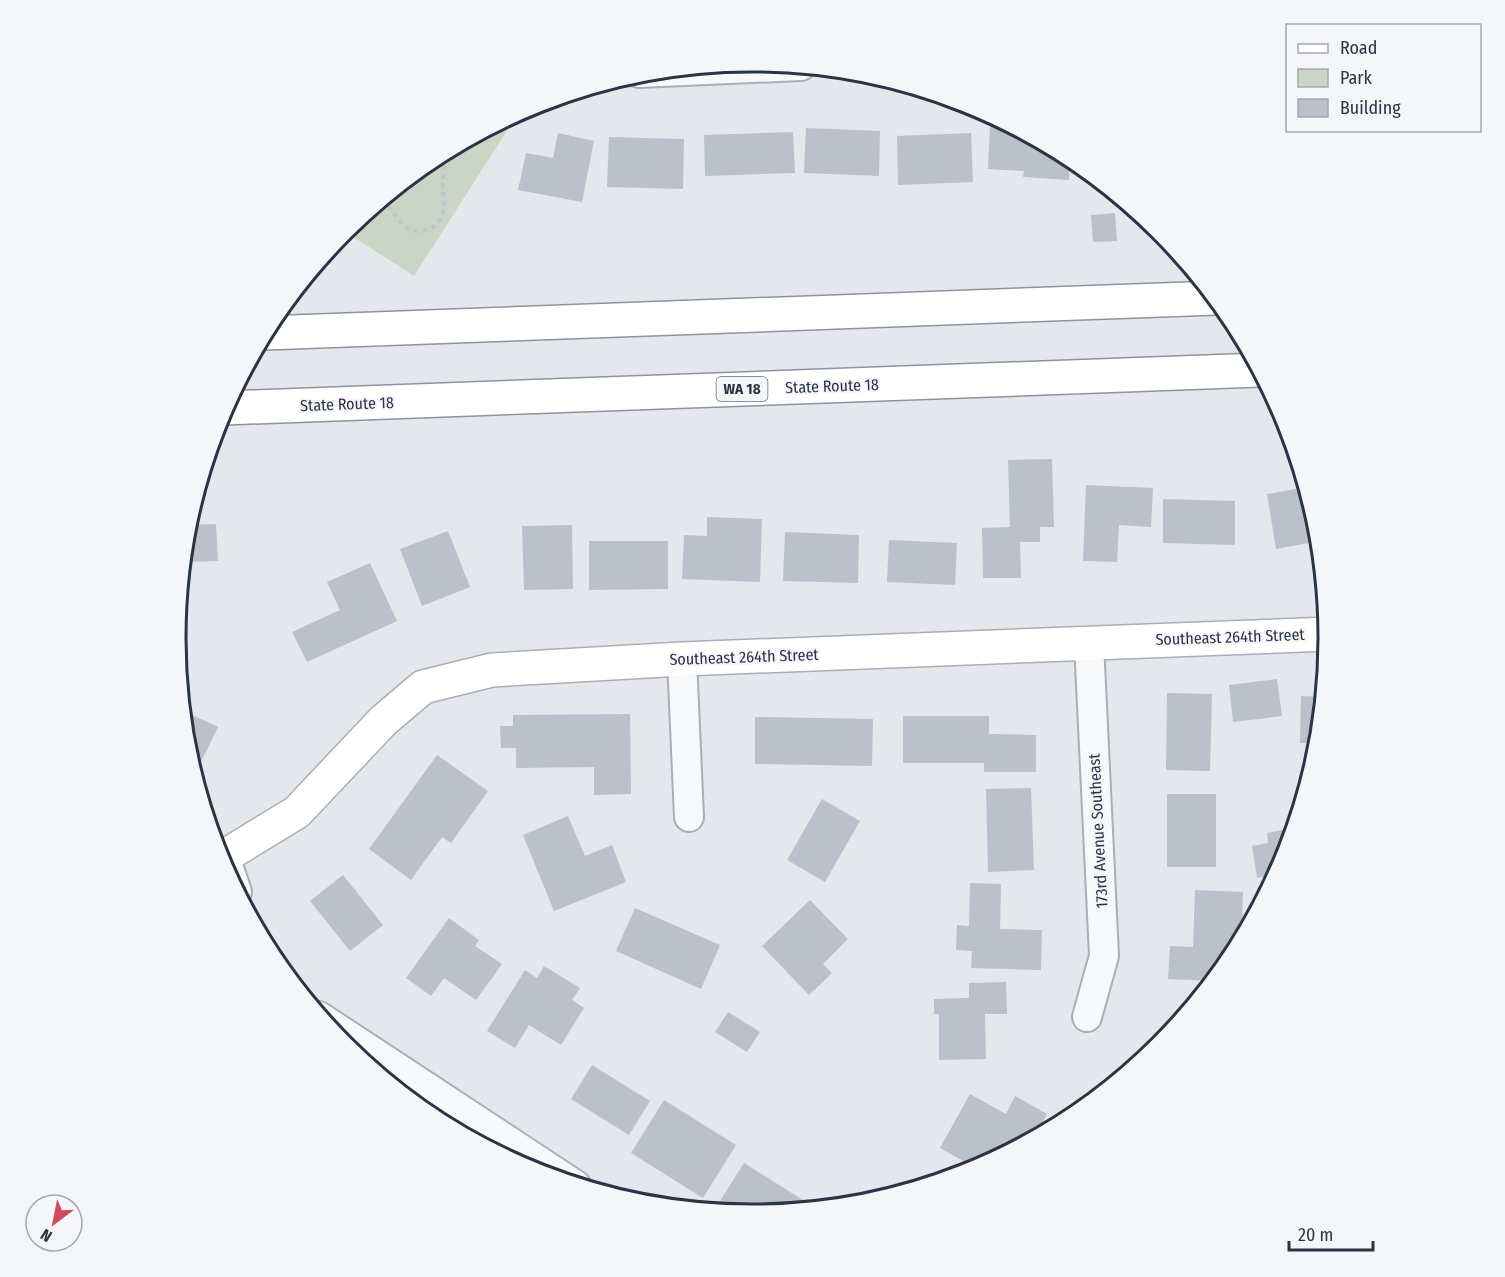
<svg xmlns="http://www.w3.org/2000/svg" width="1505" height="1277" viewBox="0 0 1505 1277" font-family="'Fira Sans Condensed',sans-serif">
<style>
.green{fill:#c9d6c5}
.building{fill:#bbc0ca}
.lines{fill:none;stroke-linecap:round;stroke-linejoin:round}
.street-casing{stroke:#a9aeb7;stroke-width:32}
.secondary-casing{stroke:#a9aeb7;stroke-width:36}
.highway-casing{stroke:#8b94a3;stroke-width:36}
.path{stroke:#c2c5cb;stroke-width:4;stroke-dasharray:4.5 4.5;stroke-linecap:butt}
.street{stroke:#f7f8fa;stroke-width:28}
.secondary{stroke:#fff;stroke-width:33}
.highway{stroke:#fff;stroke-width:33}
.labels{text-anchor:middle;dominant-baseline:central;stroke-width:4.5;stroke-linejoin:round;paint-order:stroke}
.shield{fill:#f4f6f9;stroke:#676e7b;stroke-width:1.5}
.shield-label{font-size:15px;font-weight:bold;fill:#2b3445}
.street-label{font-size:16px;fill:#2b3445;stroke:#f4f6f9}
.rim{fill:none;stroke:#2b3445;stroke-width:3}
</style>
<rect width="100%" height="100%" fill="#e4e7ec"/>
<polygon class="green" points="519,112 414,276 344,231 432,159"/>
<g class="building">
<polygon points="990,126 1014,127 1070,157 1069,180 1023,177 1024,171 988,169"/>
<polygon points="806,128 880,131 879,176 804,173"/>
<polygon points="793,132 795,173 705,176 704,135"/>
<polygon points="558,133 594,141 582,202 518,190 526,153 553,158"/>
<polygon points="971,133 973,182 898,185 897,136"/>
<polygon points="609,137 684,139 683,189 607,187"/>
<polygon points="1115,213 1117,241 1093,242 1091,215"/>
<polygon points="1052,459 1054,527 1040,527 1040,542 1020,542 1021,578 983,578 982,528 1010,527 1008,460"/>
<polygon points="1086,485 1153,488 1151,527 1119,525 1117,562 1083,561"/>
<polygon points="1307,487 1318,526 1320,541 1276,549 1267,494"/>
<polygon points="1163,499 1235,501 1235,545 1163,543"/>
<polygon points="707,517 762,519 760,582 682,579 684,535 707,536"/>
<polygon points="216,524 218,561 183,562 187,525"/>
<polygon points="572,525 573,589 524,590 522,526"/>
<polygon points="448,531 470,587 422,606 400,549"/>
<polygon points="785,532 859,535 858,583 783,581"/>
<polygon points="889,540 957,543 955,585 887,582"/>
<polygon points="589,541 668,541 668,589 589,590"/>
<polygon points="370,563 397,621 307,662 292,632 340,610 327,582"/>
<polygon points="1277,679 1282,716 1233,722 1229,685"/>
<polygon points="1167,693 1212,694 1210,771 1166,770"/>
<polygon points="1301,696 1324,697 1319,743 1300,743"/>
<polygon points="182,710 218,727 200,764 189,759"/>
<polygon points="630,714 631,794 594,795 594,767 516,768 516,748 501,748 500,726 513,726 513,715"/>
<polygon points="903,716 989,716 989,734 1036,735 1036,772 984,772 984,763 903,763"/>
<polygon points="755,717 873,719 872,766 755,764"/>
<polygon points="437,755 488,791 451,843 442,837 411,880 369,849"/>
<polygon points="1031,788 1034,870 988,872 986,789"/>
<rect x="1167" y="794" width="49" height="73"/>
<polygon points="822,799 860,821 825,882 787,860"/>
<polygon points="568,816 585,856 612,845 626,882 554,911 523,835"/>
<polygon points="1287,829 1290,845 1278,874 1257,878 1252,846 1268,843 1267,833"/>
<polygon points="343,875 383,925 350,951 310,901"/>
<polygon points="970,883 1001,884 1000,929 1042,930 1041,970 971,968 972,951 956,950 957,925 969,926"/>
<polygon points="1195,890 1243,892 1242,924 1251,924 1232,959 1214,981 1168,979 1170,946 1193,947"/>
<polygon points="810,900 848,939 823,964 832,973 809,995 762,946"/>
<polygon points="635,908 720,945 701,989 616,951"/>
<polygon points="449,918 479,940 475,946 502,964 476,1000 444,978 431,996 406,978"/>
<polygon points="544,966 580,988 572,1000 584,1008 561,1045 529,1025 515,1048 487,1031 525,970 537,978"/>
<polygon points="1006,982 1007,1014 985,1014 986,1059 939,1060 939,1014 934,1014 934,999 969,998 969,983"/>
<polygon points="728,1012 760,1032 747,1052 715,1032"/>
<polygon points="592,1065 650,1101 629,1135 571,1099"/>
<polygon points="970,1094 1006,1114 1015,1096 1047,1114 1033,1140 978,1169 940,1148"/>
<polygon points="664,1100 736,1145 703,1198 631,1153"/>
<polygon points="744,1163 806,1202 800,1211 752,1215 734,1214 718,1204"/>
</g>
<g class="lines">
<defs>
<g id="street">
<polyline points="639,73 801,66"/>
<polyline points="682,659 689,817"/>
<polyline points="225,856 237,892"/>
<polyline points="319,1016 576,1185"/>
<polyline points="1087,1017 1104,956 1089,643"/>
</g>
<polyline id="secondary" points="218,854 225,856 297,812 383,721 423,687 492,670 682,659 1329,634"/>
<g id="highway">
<polyline points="265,333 1216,298"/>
<polyline points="225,408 1260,370"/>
</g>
</defs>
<use href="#street" class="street-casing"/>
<use href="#secondary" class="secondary-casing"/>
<use href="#highway" class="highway-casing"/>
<g class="path">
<polyline points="441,154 457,148 462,143"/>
<path d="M384,198C393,213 407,239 428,229C434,227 439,223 442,217C446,206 442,192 443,180C443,171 445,161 447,152"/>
</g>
<use href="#street" class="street"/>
<use href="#secondary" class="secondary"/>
<use href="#highway" class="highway"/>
</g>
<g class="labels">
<rect class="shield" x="716.5" y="377" width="51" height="24" rx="4.5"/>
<g class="shield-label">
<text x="742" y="389">WA 18</text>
</g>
<g class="street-label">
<text transform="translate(832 386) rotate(-2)">State Route 18</text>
<text transform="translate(347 404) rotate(-2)">State Route 18</text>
<text transform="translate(1230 637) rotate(-2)">Southeast 264th Street</text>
<text transform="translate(744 657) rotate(-2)">Southeast 264th Street</text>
<text transform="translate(1098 831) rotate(-93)">173rd Avenue Southeast</text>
</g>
</g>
<path d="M0 0H1505V1277H0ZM186 638a566 566 0 1 1 1132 0a566 566 0 1 1-1132 0Z" fill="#f4f6f9" fill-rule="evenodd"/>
<path class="rim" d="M186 638a566 566 0 1 1 1132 0a566 566 0 1 1-1132 0Z"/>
<rect x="1286" y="24" width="195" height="108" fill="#f4f6f9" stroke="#a4a8b1" stroke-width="1.5"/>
<rect x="1298" y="44" width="30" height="9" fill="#ffffff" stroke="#a4a8b1" stroke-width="1.5"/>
<text x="1340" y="54" font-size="18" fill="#2b3445">Road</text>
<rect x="1298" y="69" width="30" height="18" fill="#c9d6c5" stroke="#a4a8b1" stroke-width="1.5"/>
<text x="1340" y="84" font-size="18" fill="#2b3445">Park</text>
<rect x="1298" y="99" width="30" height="18" fill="#bbc0ca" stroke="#a4a8b1" stroke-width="1.5"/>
<text x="1340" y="114" font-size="18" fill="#2b3445">Building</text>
<g transform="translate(54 1223) rotate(212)"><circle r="28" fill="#f4f6f9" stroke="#a4a8b1" stroke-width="1.5"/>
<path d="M0-4.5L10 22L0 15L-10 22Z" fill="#d1495b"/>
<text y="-9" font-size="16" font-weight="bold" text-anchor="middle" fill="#2b3445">N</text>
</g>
<path d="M1289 1241v9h84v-9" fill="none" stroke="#2b3445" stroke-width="3"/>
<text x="1298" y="1241" font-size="18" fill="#2b3445" stroke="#f4f6f9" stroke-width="4.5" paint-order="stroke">20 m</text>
</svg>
